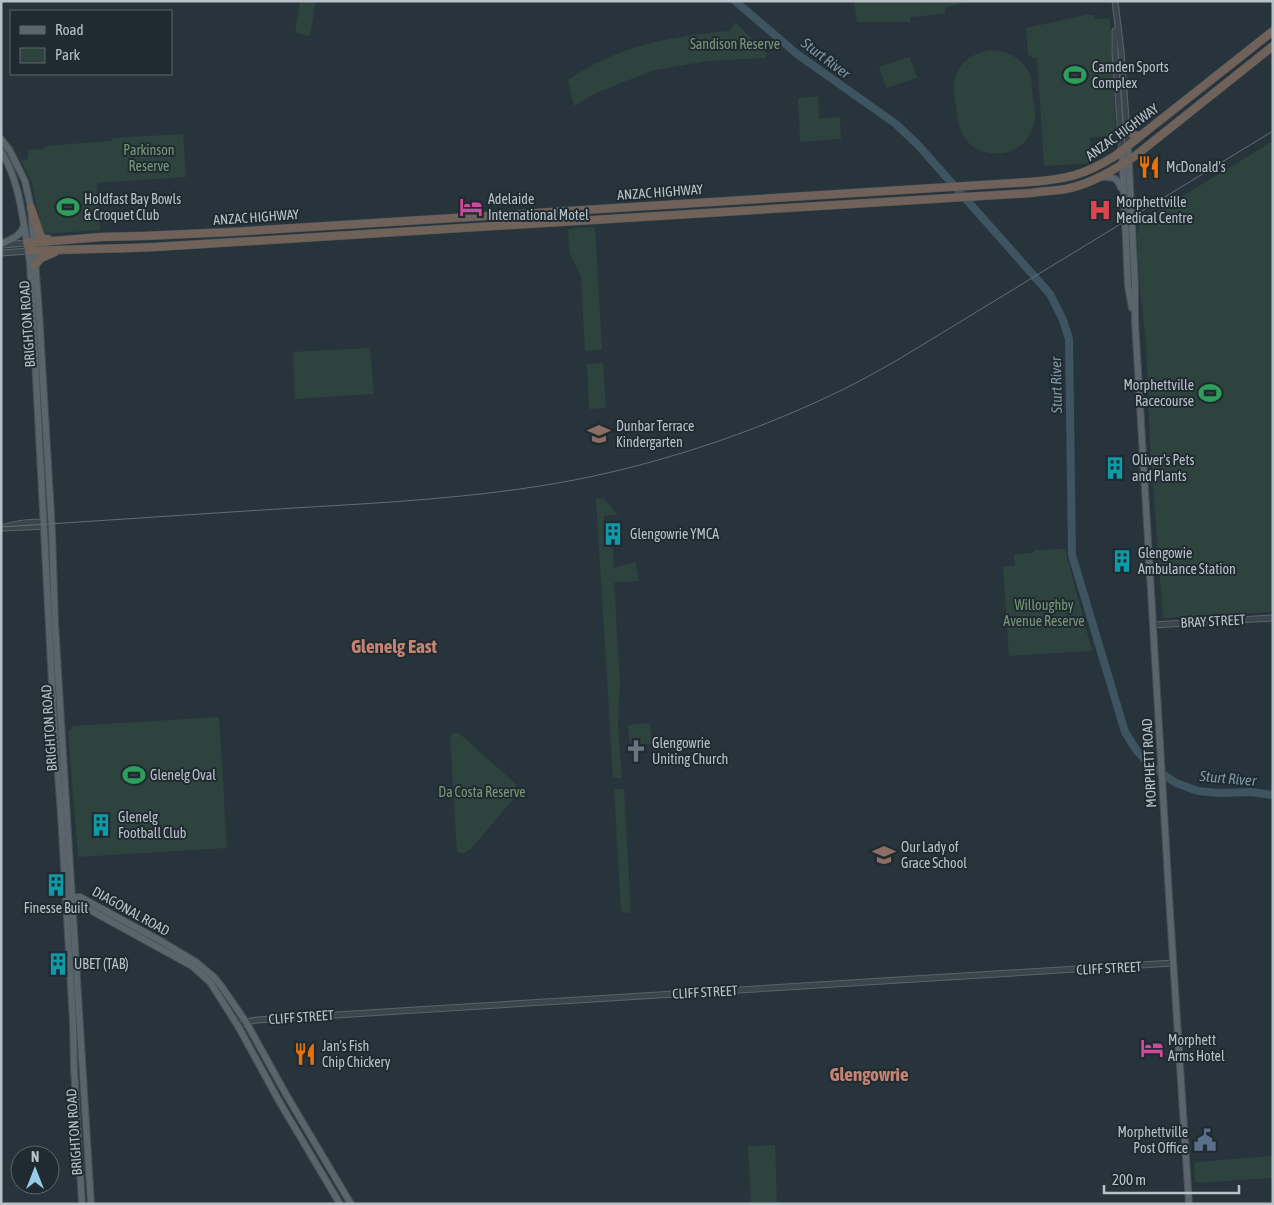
<svg xmlns="http://www.w3.org/2000/svg" width="1274" height="1205" viewBox="0 0 1274 1205" font-family="'Asap Condensed',sans-serif">
<style>
.green{fill:#2f433e}
.lines{fill:none;stroke-linecap:round;stroke-linejoin:round}
.river{stroke:#3e5460;stroke-width:8}
.minor-casing{stroke:#59646a;stroke-width:7}
.major-casing{stroke:#444f55;stroke-width:8}
.highway-casing{stroke:#465157;stroke-width:9}
.minor{stroke:#3b464c;stroke-width:5}
.major{stroke:#59656b;stroke-width:6}
.highway{stroke:#706259;stroke-width:8}
.tram{stroke:#606d74;stroke-width:1}
.labels{text-anchor:middle;dominant-baseline:central;stroke-width:4;stroke-linejoin:round;paint-order:stroke}
.park-label{font-size:14px;fill:#789978;stroke:#202b31}
.poi-label{font-size:14px;fill:#b7c1c7;stroke:#202b31;text-anchor:start}
.street-label{font-size:14px;fill:#b7c1c7;stroke:#202b31}
.water-label{font-size:15px;font-style:italic;fill:#7c97a6;stroke:#202b31}
.district-label{font-size:19px;font-weight:bold;fill:#c78372;stroke:#202b31}
</style>
<rect width="100%" height="100%" fill="#27343b"/>
<g class="green">
<polygon points="300,1 316,1 310,36 295,33"/>
<polygon points="854,1 969,1 945,8 945,14 910,17 910,22 857,22"/>
<polygon points="1086,15 1094,15 1095,19 1110,18 1116,136 1090,137 1092,163 1044,166 1037,58 1032,58 1031,55 1028,56 1026,28"/>
<path d="M735,22L767,54L766,58L708,61L654,70L596,93L574,106L568,80C617,46 671,36 729,31L733,27Z"/>
<path d="M990,50C1008,51 1026,59 1031,78C1032,84 1032,91 1033,97C1034,105 1037,116 1034,124C1031,133 1026,143 1017,148C1003,157 979,155 968,142C958,130 958,121 956,106C955,99 953,91 954,84C957,63 971,54 990,50Z"/>
<polygon points="910,57 917,78 886,88 879,67"/>
<polygon points="818,96 819,119 840,117 841,139 800,142 798,98"/>
<polygon points="183,134 186,177 97,183 100,230 45,234 42,231 32,183 21,160 28,159 28,150 44,149 44,146 112,141 112,138"/>
<polygon points="1273,141 1273,612 1163,618 1150,446 1146,341 1140,291 1137,234 1142,221"/>
<polygon points="595,227 602,350 585,351 581,276 570,253 568,229"/>
<polygon points="370,348 374,394 295,399 293,352"/>
<polygon points="603,363 606,408 589,409 587,364"/>
<polygon points="603,498 618,515 604,516 605,542 612,541 614,568 635,562 639,581 614,583 620,680 618,725 622,778 613,778 596,499"/>
<polygon points="1065,549 1092,651 1009,656 1003,566 1015,566 1014,554 1033,553 1034,550"/>
<polygon points="219,717 227,848 78,857 68,731 71,731 72,726"/>
<polygon points="650,723 652,744 630,745 628,725"/>
<polygon points="453,733 457,733 462,736 516,784 515,797 471,849 464,853 459,853 457,851 450,737"/>
<polygon points="624,789 631,914 621,911 614,789"/>
<polygon points="775,1145 777,1204 751,1204 748,1146"/>
<polygon points="1273,1156 1273,1178 1197,1183 1195,1181 1194,1164 1196,1162"/>
</g>
<g class="lines">
<polyline class="river" points="735,1 797,54 896,124 918,145 1050,294 1063,320 1069,339 1072,555 1125,732 1137,751 1152,767 1176,783 1198,791 1220,793 1251,792 1273,795"/>
<defs>
<g id="minor">
<polyline points="1115,1 1121,51 1128,146"/>
<polyline points="1115,31 1115,53 1122,151"/>
<polyline points="2,245 27,243"/>
<polyline points="1,253 29,251"/>
<path d="M1,528C17,523 35,520 51,524"/>
<polyline points="4,528 46,526"/>
<polyline points="1153,625 1273,618"/>
<polyline points="238,1026 246,1022 257,1020 432,1009 1173,963"/>
</g>
<g id="major">
<polyline points="1,139 10,151 25,181 31,208 39,312 52,531 55,623 61,721 91,1204"/>
<polyline points="1128,146 1135,285 1135,321 1170,913 1189,1204"/>
<path d="M1,151C15,174 20,199 24,225C26,237 28,250 30,263L54,722L61,814L73,1022L74,1068L82,1204"/>
<polyline points="1122,151 1128,286 1132,308"/>
<path d="M1102,177C1113,177 1117,177 1121,188"/>
<path d="M1,244C11,239 20,237 24,226"/>
<polyline points="70,898 80,897 161,941 196,962 214,977 222,987 246,1022 287,1096 351,1204"/>
<polyline points="72,901 92,911 192,966 210,982 238,1026 279,1101 340,1204"/>
</g>
<g id="highway">
<polyline points="1126,126 1129,132 1139,137"/>
<polyline points="31,208 40,235 43,239 48,239"/>
<path d="M27,243L102,237L143,236L231,232L1030,182C1066,179 1083,176 1115,156L1273,31"/>
<path d="M29,251C71,249 113,249 155,247C447,230 739,210 1031,193C1042,191 1054,191 1066,189C1091,184 1114,170 1135,156L1273,46"/>
<polyline points="35,265 41,258 55,252"/>
</g>
</defs>
<use href="#minor" class="minor-casing"/>
<use href="#major" class="major-casing"/>
<use href="#highway" class="highway-casing"/>
<use href="#minor" class="minor"/>
<use href="#major" class="major"/>
<use href="#highway" class="highway"/>
<path class="tram" d="M1,527C99,521 196,514 294,508C395,502 495,497 594,476C681,457 764,428 844,389C868,377 891,364 914,350L1273,131"/>
</g>
<defs>
<symbol id="stadium-bare" viewBox="-9 -9 18 18"><path d="M0-5a6.5 5 0 1 0 0 10a6.5 5 0 1 0 0-10ZM-3.5-1.8h7v3.6h-7Z" fill="#2e9e5b" stroke="#202b31" stroke-width="2.5" paint-order="stroke"/></symbol>
<symbol id="restaurant-bare" viewBox="-9 -9 18 18"><path d="M-5-6h1v4h1v-4h1v4h1v-4h1v5L-1.5 .5V6h-2V.5L-5-1ZM5-6V6H3V1.5H1.5Q1.5-4 5-6Z" fill="#e8710a" stroke="#202b31" stroke-width="2.5" paint-order="stroke"/></symbol>
<symbol id="hotel-bare" viewBox="-9 -9 18 18"><path d="M-6-4.5h1.5V1H6V5H4.5V3h-9V5H-6ZM-4 0a1.8 1.8 0 1 1 3.6 0ZM.5 0V-2.5h3Q6-2.5 6 0Z" fill="#d1479c" stroke="#202b31" stroke-width="2.5" paint-order="stroke"/></symbol>
<symbol id="hospital-bare" viewBox="-9 -9 18 18"><path d="M-5-5h3v3.5h4V-5h3V5h-3V1.5h-4V5h-3Z" fill="#e0444e" stroke="#202b31" stroke-width="2.5" paint-order="stroke"/></symbol>
<symbol id="school-bare" viewBox="-9 -9 18 18"><path d="M0-5L7-2L0 1L-7-2ZM-4 1L0 2.5L4 1V4Q0 6-4 4Z" fill="#8d6e63" stroke="#202b31" stroke-width="2.5" paint-order="stroke"/></symbol>
<symbol id="building-bare" viewBox="-9 -9 18 18"><path d="M-4-6H4V6H1V3H-1V6H-4ZM-2.5-4.3h1.7v1.8h-1.7ZM.8-4.3h1.7v1.8H.8ZM-2.5-1h1.7V.8h-1.7ZM.8-1h1.7V.8H.8Z" fill="#0f9aa8" stroke="#202b31" stroke-width="2.5" paint-order="stroke"/></symbol>
<symbol id="church-bare" viewBox="-9 -9 18 18"><path d="M-1.2-6h2.4v3.5h3.3v2.4h-3.3V6h-2.4V-.1h-3.3v-2.4h3.3Z" fill="#6b7280" stroke="#202b31" stroke-width="2.5" paint-order="stroke"/></symbol>
<symbol id="civic-bare" viewBox="-9 -9 18 18"><path d="M-.6-6.5H3V-4.5H.6V-3L4-1V1h2V6H-6V1h2V-1L-.6-3ZM-1.2 2.5V6h2.4V2.5Z" fill="#5c6f8a" stroke="#202b31" stroke-width="2.5" paint-order="stroke"/></symbol>
</defs>
<g fill-rule="evenodd">
<use href="#stadium-bare" x="1059" y="59" width="32" height="32"/>
<use href="#restaurant-bare" x="1133" y="151" width="32" height="32"/>
<use href="#stadium-bare" x="52" y="191" width="32" height="32"/>
<use href="#hotel-bare" x="455" y="191" width="32" height="32"/>
<use href="#hospital-bare" x="1084" y="194" width="32" height="32"/>
<use href="#stadium-bare" x="1194" y="377" width="32" height="32"/>
<use href="#school-bare" x="583" y="418" width="32" height="32"/>
<use href="#building-bare" x="1099" y="452" width="32" height="32"/>
<use href="#building-bare" x="597" y="518" width="32" height="32"/>
<use href="#building-bare" x="1106" y="545" width="32" height="32"/>
<use href="#church-bare" x="620" y="735" width="32" height="32"/>
<use href="#stadium-bare" x="118" y="759" width="32" height="32"/>
<use href="#building-bare" x="85" y="809" width="32" height="32"/>
<use href="#school-bare" x="868" y="839" width="32" height="32"/>
<use href="#building-bare" x="40" y="869" width="32" height="32"/>
<use href="#building-bare" x="42" y="948" width="32" height="32"/>
<use href="#hotel-bare" x="1136" y="1032" width="32" height="32"/>
<use href="#restaurant-bare" x="289" y="1038" width="32" height="32"/>
<use href="#civic-bare" x="1189" y="1124" width="32" height="32"/>
</g>
<g class="labels">
<g class="park-label">
<text x="735" y="44">Sandison Reserve</text>
<text x="149" y="150">Parkinson<tspan x="149" dy="16">Reserve</tspan></text>
<text x="1044" y="605">Willoughby<tspan x="1044" dy="16">Avenue Reserve</tspan></text>
<text x="482" y="792">Da Costa Reserve</text>
</g>
<g class="poi-label">
<text x="1092" y="67">Camden Sports<tspan x="1092" dy="16">Complex</tspan></text>
<text x="1166" y="167">McDonald's</text>
<text x="84" y="199">Holdfast Bay Bowls<tspan x="84" dy="16">&amp; Croquet Club</tspan></text>
<text x="488" y="199">Adelaide<tspan x="488" dy="16">International Motel</tspan></text>
<text x="1116" y="202">Morphettville<tspan x="1116" dy="16">Medical Centre</tspan></text>
<text x="1194" y="385" text-anchor="end">Morphettville<tspan x="1194" dy="16">Racecourse</tspan></text>
<text x="616" y="426">Dunbar Terrace<tspan x="616" dy="16">Kindergarten</tspan></text>
<text x="1132" y="460">Oliver's Pets<tspan x="1132" dy="16">and Plants</tspan></text>
<text x="630" y="534">Glengowrie YMCA</text>
<text x="1138" y="553">Glengowie<tspan x="1138" dy="16">Ambulance Station</tspan></text>
<text x="652" y="743">Glengowrie<tspan x="652" dy="16">Uniting Church</tspan></text>
<text x="150" y="775">Glenelg Oval</text>
<text x="118" y="817">Glenelg<tspan x="118" dy="16">Football Club</tspan></text>
<text x="901" y="847">Our Lady of<tspan x="901" dy="16">Grace School</tspan></text>
<text x="56" y="908" text-anchor="middle">Finesse Built</text>
<text x="74" y="964">UBET (TAB)</text>
<text x="1168" y="1040">Morphett<tspan x="1168" dy="16">Arms Hotel</tspan></text>
<text x="322" y="1046">Jan's Fish<tspan x="322" dy="16">Chip Chickery</tspan></text>
<text x="1188" y="1132" text-anchor="end">Morphettville<tspan x="1188" dy="16">Post Office</tspan></text>
</g>
<g class="street-label">
<text transform="translate(1122 132) rotate(-36)">ANZAC HIGHWAY</text>
<text transform="translate(660 192) rotate(-4)">ANZAC HIGHWAY</text>
<text transform="translate(256 217) rotate(-4)">ANZAC HIGHWAY</text>
<text transform="translate(27 324) rotate(-94)">BRIGHTON ROAD</text>
<text transform="translate(1213 621) rotate(-3)">BRAY STREET</text>
<text transform="translate(49 728) rotate(-94)">BRIGHTON ROAD</text>
<text transform="translate(1149 763) rotate(-93)">MORPHETT ROAD</text>
<text transform="translate(131 911) rotate(29)">DIAGONAL ROAD</text>
<text transform="translate(1109 968) rotate(-3)">CLIFF STREET</text>
<text transform="translate(705 992) rotate(-3)">CLIFF STREET</text>
<text transform="translate(301 1017) rotate(-4)">CLIFF STREET</text>
<text transform="translate(74 1132) rotate(-94)">BRIGHTON ROAD</text>
</g>
<g class="water-label">
<text transform="translate(826 58) rotate(37)">Sturt River</text>
<text transform="translate(1056 385) rotate(-91)">Sturt River</text>
<text transform="translate(1228 778) rotate(5)">Sturt River</text>
</g>
<g class="district-label">
<text x="394" y="646">Glenelg East</text>
<text x="869" y="1074">Glengowrie</text>
</g>
</g>
<rect width="1274" height="1205" fill="none" stroke="#b7c1c7" stroke-width="5"/>
<rect x="10" y="10" width="162" height="65" fill="#202b31" stroke="#5c676d"/>
<rect x="20" y="26" width="25" height="8" fill="#59656b" stroke="#5c676d"/>
<text x="55" y="35" font-size="15" fill="#b7c1c7">Road</text>
<rect x="20" y="48" width="25" height="15" fill="#2f433e" stroke="#5c676d"/>
<text x="55" y="60" font-size="15" fill="#b7c1c7">Park</text>
<g transform="translate(35 1170)"><circle r="24" fill="#202b31" stroke="#5c676d"/>
<path d="M0-4L9 19L0 12L-9 19Z" fill="#98cbea"/>
<text y="-8" font-size="14" font-weight="bold" text-anchor="middle" fill="#b7c1c7">N</text>
</g>
<path d="M1104 1185v8h135v-8" fill="none" stroke="#b7c1c7" stroke-width="2.5"/>
<text x="1112" y="1185" font-size="15" fill="#b7c1c7" stroke="#202b31" stroke-width="4" paint-order="stroke">200 m</text>
</svg>
